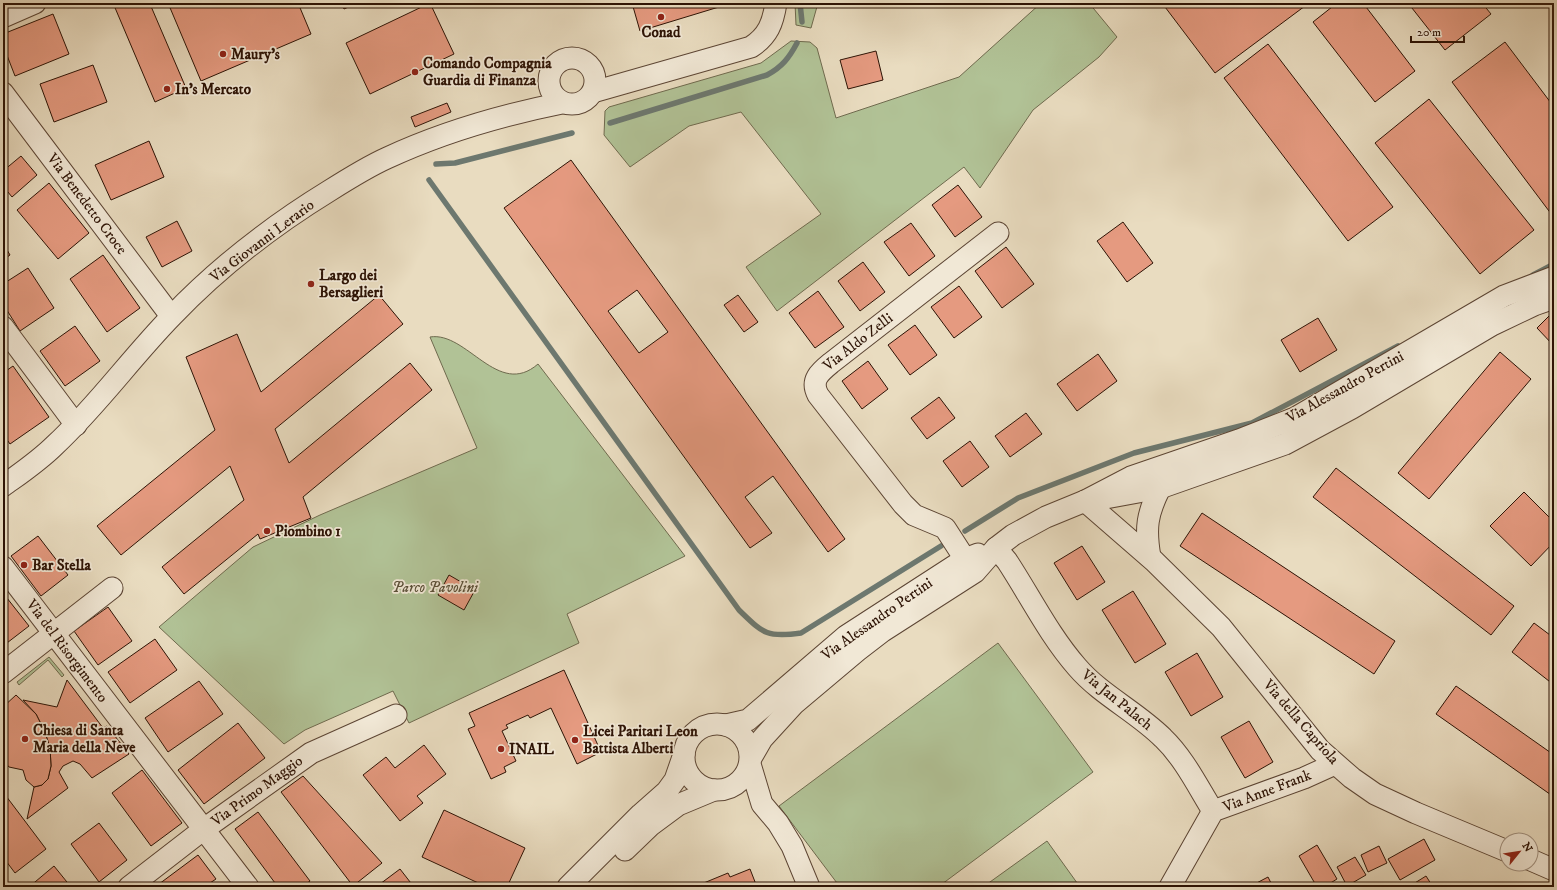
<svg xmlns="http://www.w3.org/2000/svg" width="1557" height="890" viewBox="0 0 1557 890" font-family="'IM FELL DW Pica',serif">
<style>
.green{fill:#b1c296;stroke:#6f6a4e}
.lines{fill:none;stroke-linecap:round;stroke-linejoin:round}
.stream{stroke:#6d786f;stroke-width:5.5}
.building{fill:#e59a80;stroke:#2d1305;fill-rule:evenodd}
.minor-casing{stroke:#5c4534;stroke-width:23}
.minor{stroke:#f1e8d6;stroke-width:21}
.poi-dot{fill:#8f2418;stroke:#f1e8d6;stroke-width:1.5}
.labels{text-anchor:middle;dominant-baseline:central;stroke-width:3.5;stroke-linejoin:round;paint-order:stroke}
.poi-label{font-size:15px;font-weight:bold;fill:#2d1305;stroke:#f1e8d6;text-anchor:start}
.street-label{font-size:15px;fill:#2d1305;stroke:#f1e8d6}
.park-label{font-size:15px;font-style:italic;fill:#5b5038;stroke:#f1e8d6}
</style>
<rect width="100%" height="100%" fill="#e9dcc0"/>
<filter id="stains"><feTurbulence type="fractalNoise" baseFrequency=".005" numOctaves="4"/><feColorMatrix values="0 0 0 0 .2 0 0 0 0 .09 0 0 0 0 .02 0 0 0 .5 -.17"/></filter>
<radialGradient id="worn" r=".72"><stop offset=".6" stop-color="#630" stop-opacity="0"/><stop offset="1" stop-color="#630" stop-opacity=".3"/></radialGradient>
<g class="green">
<polygon points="795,3 818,3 811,28 796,25"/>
<polygon points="1041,3 1089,3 1117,37 1099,57 1033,110 980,188 964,167 777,311 746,267 821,214 741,112 689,126 630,167 604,135 605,111 609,107 761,63 791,41 810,42 817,48 836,118 959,77"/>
<path d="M430,337C467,331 498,399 538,364L685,556L567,614L579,643L409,723L393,691L305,730L284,744L159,627L253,547L320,515L477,448Z"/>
<polygon points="998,643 1093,772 938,887 840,887 779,806"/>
<polygon points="49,657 64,675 62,677 48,660 19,685 17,682"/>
<polygon points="1047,841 1080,887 983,887"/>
</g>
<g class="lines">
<g class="stream">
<polyline points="800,3 802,22"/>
<path d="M610,123L767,75C782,67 789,58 797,43"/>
<polyline points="436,164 455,163 572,133"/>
<path d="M429,180L739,610C763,633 766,638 801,633L941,546"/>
<polyline points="1533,275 1554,264"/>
<polyline points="965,531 1018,498 1134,453 1252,423 1398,346"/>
</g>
</g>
<g class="building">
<polygon points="113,3 151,3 150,4 186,88 155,102"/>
<polygon points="168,3 298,3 311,34 201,81"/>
<polygon points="341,3 357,3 344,9"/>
<polygon points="430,3 454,54 370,94 346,43"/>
<polygon points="632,3 732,3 640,31"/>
<polygon points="1162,3 1302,3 1305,6 1215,73"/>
<polygon points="1337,3 1363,3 1415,71 1375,102 1313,22"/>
<polygon points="1408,3 1482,3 1491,14 1445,50"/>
<polygon points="53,14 69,54 15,76 3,45 3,34"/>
<polygon points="1505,42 1554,107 1554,213 1552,215 1452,82"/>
<polygon points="1268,44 1393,207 1348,241 1224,78"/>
<polygon points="876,51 883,80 848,89 840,60"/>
<polygon points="93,65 107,102 54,122 40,84"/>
<polygon points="1429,99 1534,230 1480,274 1375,143"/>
<polygon points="447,103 451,112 415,127 411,117"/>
<polygon points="149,141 164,177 111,200 95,165"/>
<polygon points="21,156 37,175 12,197 3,186 3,171"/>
<path d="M571,160L845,539L828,552L773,476L745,497L772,533L750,548L504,208ZM637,290L668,332L639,353L608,311Z"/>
<polygon points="49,183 89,233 58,259 17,210"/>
<polygon points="958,185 982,217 955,237 932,205"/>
<polygon points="177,221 192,251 162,267 146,237"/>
<polygon points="1123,222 1153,263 1127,282 1097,241"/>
<polygon points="911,223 935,256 909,276 884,242"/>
<polygon points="3,243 10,255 3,260"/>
<polygon points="1006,247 1034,284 1002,308 975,271"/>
<polygon points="103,255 140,308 107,332 70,279"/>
<polygon points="863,262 885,292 860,311 838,281"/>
<polygon points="28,268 54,308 20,331 3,304 3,284"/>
<polygon points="959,286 982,317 954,338 931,307"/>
<polygon points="818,291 844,327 815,348 789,313"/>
<polygon points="379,295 403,324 275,429 289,463 410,363 432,390 303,497 311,518 260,539 258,534 184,594 162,567 244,500 230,466 121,555 97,526 215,430 186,357 237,334 261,392"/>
<polygon points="738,295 758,322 744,332 724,305"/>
<polygon points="1554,311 1554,346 1537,328"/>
<polygon points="1318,318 1337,350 1300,372 1281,340"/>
<polygon points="915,325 937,355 910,375 888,345"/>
<polygon points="75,326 100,361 65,386 40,351"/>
<polygon points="1500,352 1531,379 1429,499 1398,473"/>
<polygon points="1098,354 1117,381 1077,411 1057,384"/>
<polygon points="868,361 888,389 862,409 842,381"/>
<polygon points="13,366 49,417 10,444 3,434 3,373"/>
<polygon points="939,397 955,418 927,439 911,418"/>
<polygon points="1026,413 1042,434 1010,457 995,436"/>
<polygon points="970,441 989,467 962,487 943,461"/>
<polygon points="1336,468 1514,606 1491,635 1313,497"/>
<polygon points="1524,492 1554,522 1554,542 1531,566 1490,526"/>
<polygon points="1202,513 1395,641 1374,674 1180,546"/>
<polygon points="38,536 68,575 41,596 11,556"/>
<polygon points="1082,546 1105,582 1077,600 1054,563"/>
<polygon points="449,575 475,590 464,610 438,595"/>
<polygon points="1133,591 1166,644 1135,663 1102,610"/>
<polygon points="3,593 29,626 3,646"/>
<polygon points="108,607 132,641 98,665 74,631"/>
<polygon points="1534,623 1554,638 1554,685 1512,652"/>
<polygon points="155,639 177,670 130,703 108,672"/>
<polygon points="1197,653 1223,697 1191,716 1165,672"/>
<polygon points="564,670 601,752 577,764 551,708 530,718 528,715 506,725 508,728 502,731 516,761 504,767 506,772 491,779 468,729 475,726 469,713"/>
<polygon points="67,680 103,728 107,726 129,754 92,778 80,764 73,761 63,766 59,772 68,788 27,819 34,787 42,785 48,779 51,766 50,747 44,730 36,714 23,700 57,707"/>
<polygon points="199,681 223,714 168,752 145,718"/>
<polygon points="1456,686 1554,755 1554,797 1436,714"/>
<polygon points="16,695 36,714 44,730 50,747 51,766 48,779 42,785 34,787 26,780 23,770 9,767 3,760 3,707"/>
<polygon points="1249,721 1273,762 1245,778 1221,737"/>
<polygon points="238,723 265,758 204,804 178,770"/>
<polygon points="424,745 446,774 417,796 423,803 400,821 363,775 386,757 395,768"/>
<polygon points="142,770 182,823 151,846 112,793"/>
<polygon points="303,776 382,863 353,886 281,792"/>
<polygon points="3,792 46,849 15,873 3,857"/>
<polygon points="444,810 525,848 507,887 487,887 422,857"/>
<polygon points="258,812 310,881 302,887 278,887 235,829"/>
<polygon points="99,823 127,860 99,882 71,844"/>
<polygon points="1424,839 1435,860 1400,880 1388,859"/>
<polygon points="1317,845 1337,879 1324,887 1317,887 1299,856"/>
<polygon points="1379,846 1387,863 1368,872 1361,855"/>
<polygon points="198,855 216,879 204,887 155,887"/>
<polygon points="1355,857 1366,875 1347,886 1337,867"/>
<polygon points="54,866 71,887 29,887"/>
<polygon points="400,869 414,887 376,887"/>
<polygon points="750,869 757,887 694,887 728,873 730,877"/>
<polygon points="1426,876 1433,887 1410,887 1410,886"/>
<polygon points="1268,877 1273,887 1249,887"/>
</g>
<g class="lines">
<defs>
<g id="minor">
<polyline points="3,17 35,3"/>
<circle cx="572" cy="81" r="23"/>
<path d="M593,92L751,47C768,36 773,23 776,3"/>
<polyline points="3,93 171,316"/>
<polyline points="3,327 76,425"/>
<path d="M3,486C21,473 39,461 55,445C97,406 131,358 172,316C218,268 272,226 329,191C348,179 367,167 387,158C443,132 502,115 562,103"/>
<polyline points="1100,499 1160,488 1285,444 1352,408 1492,325 1534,305 1554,298"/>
<polyline points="1085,501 1154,561 1221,627 1320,750 1352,778 1375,794 1416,813 1507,851"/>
<path d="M996,548L1007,561C1030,596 1049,635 1077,667C1101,695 1137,712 1163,738C1184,758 1198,787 1213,811"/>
<path d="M1150,557C1145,528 1147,514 1160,488"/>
<path d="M965,559L945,528L914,515L903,504L818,395C810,380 820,372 831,363L998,233"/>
<polyline points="3,567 248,887"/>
<polyline points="3,673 112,588"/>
<circle cx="717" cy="757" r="33"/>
<polyline points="726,725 748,720 846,636 965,559 978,554"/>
<polyline points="751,758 762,739 794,704 857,651 883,631 975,572 996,548 1013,535 1046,517 1085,501 1131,477 1239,440 1295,418 1504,296 1554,277"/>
<polyline points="750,764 762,804 778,823 792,846 809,887"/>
<polyline points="625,850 651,825 678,805 714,790"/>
<polyline points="1531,860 1554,870"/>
<polyline points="129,887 204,829 311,753 396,715"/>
<polyline points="568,887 641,814 667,791 675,780 684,754"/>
<polyline points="1170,887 1213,811 1304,778 1335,764"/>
</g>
</defs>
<use href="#minor" class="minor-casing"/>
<use href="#minor" class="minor"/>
</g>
<g class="poi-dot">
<circle cx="661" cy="17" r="4"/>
<circle cx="223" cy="54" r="4"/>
<circle cx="415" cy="72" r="4"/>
<circle cx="167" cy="89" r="4"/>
<circle cx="311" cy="284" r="4"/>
<circle cx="267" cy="531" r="4"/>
<circle cx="24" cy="565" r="4"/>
<circle cx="25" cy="739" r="4"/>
<circle cx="575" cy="740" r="4"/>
<circle cx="501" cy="749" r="4"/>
</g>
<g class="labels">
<g class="poi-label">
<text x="661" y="32" text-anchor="middle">Conad</text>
<text x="231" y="54">Maury's</text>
<text x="423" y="63">Comando Compagnia<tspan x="423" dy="17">Guardia di Finanza</tspan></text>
<text x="175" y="89">In's Mercato</text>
<text x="319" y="275">Largo dei<tspan x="319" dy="17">Bersaglieri</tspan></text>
<text x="275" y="531">Piombino 1</text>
<text x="32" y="565">Bar Stella</text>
<text x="33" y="730">Chiesa di Santa<tspan x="33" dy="17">Maria della Neve</tspan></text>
<text x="583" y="731">Licei Paritari Leon<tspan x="583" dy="17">Battista Alberti</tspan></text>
<text x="509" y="749">INAIL</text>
</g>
<g class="street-label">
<text transform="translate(87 204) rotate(53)">Via Benedetto Croce</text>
<text transform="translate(262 241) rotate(-37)">Via Giovanni Lerario</text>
<text transform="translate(858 342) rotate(-38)">Via Aldo Zelli</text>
<text transform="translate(1345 387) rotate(-29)">Via Alessandro Pertini</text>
<text transform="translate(877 619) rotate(-35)">Via Alessandro Pertini</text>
<text transform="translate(67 651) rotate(53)">Via del Risorgimento</text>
<text transform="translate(1117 700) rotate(39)">Via Jan Palach</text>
<text transform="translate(1301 722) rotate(49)">Via della Capriola</text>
<text transform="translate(257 791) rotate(-36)">Via Primo Maggio</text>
<text transform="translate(1267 791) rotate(-21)">Via Anne Frank</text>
</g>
<g class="park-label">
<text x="435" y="587">Parco Pavolini</text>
</g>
</g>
<rect width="1557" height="890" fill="none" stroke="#e9dcc0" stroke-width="16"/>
<rect x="4" y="4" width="1549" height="882" fill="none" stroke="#2d1305" stroke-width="2"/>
<rect x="8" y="8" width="1541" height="874" fill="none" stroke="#2d1305"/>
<g transform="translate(1519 852) rotate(60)"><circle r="19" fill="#f1e8d6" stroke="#a39382"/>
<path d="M0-3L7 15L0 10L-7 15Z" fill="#8f2418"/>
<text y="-6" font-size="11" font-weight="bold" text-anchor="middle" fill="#2d1305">N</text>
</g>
<path d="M1411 36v6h53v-6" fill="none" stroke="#2d1305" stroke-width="2"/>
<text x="1417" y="36" font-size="12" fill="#2d1305" stroke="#f1e8d6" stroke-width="3" paint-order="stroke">20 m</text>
<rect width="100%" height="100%" filter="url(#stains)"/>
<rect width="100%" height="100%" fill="url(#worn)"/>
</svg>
